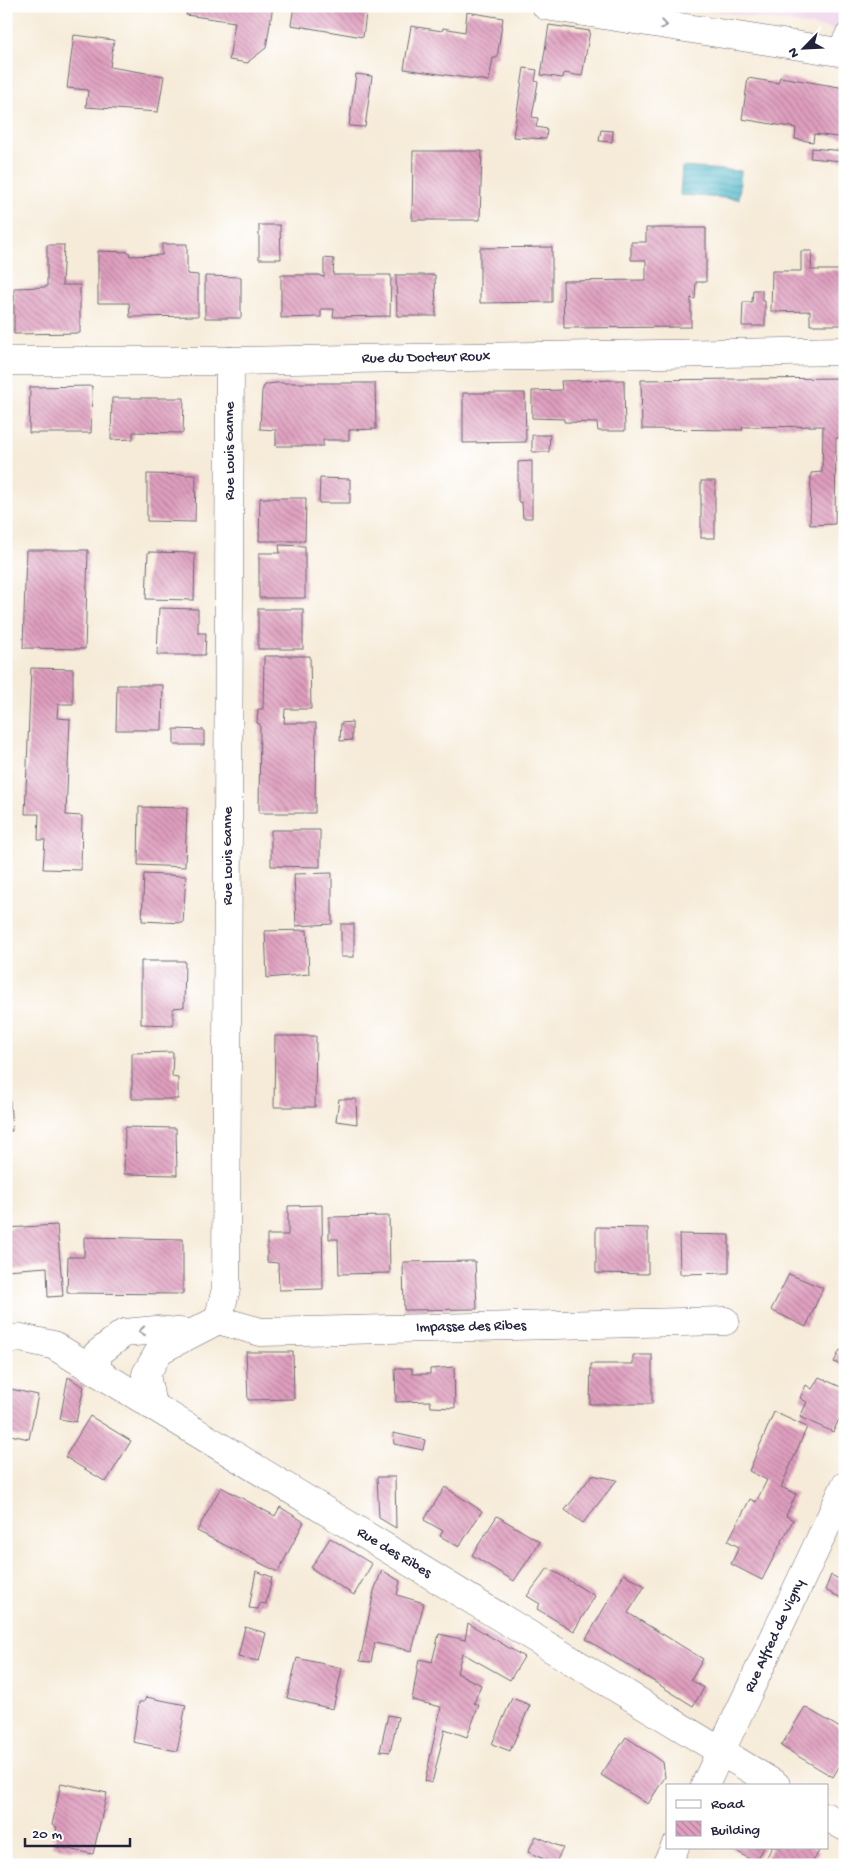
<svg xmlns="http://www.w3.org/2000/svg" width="851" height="1871" viewBox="0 0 851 1871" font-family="'Gochi Hand',sans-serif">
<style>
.built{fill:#edd1e9}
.water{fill:url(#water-rules);stroke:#376c82}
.building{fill:url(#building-back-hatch)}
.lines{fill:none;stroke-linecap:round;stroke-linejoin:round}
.lane-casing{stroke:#6c6872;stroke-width:19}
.street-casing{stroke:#6c6872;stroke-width:29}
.lane{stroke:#fff;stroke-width:18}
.street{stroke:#fff;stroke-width:28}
.oneway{stroke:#9c9ca7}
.labels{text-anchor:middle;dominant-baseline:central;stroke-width:4;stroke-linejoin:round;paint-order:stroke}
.street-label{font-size:15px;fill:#22223b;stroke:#fff}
</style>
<defs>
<pattern id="water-rules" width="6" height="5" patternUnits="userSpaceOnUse" patternTransform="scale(1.25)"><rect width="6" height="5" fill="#4cb7c9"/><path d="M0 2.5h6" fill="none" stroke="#3f94a4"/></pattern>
<pattern id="building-back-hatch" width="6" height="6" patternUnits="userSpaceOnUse" patternTransform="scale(1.25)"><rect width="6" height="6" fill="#df9ebe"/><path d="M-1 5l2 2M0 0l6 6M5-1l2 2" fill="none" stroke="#b4809c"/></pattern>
</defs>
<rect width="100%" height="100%" fill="#fff"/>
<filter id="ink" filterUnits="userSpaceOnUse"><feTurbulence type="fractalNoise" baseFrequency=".02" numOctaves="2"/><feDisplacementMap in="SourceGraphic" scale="10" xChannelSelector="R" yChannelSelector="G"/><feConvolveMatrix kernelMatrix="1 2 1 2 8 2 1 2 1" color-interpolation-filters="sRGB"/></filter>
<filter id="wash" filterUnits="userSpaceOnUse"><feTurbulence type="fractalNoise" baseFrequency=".0096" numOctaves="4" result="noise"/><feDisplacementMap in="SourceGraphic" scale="20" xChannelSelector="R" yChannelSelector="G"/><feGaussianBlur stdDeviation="1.12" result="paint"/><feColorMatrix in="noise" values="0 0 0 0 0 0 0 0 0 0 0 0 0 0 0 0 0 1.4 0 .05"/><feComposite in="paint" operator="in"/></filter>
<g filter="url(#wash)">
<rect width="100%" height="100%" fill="#f6ebd8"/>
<polygon class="built" points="702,6 845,6 845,31 702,9"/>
<polygon class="water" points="682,167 741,171 739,199 680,195"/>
<g id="blocks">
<g class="building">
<polygon points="188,6 273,6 266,48 249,61 248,63 229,60 235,22 186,15"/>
<polygon points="294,6 367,6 363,37 291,25"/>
<polygon points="467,12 503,18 497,58 493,58 489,81 404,69 411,26 442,31 443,28 465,32"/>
<polygon points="549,25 590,31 582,76 564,73 563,78 541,75"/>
<polygon points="74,35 114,40 110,67 164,76 158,112 86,107 88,90 67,88"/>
<polygon points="524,68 537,70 535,81 538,82 532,117 538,118 536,127 547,129 546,139 513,137"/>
<polygon points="356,74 372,76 365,127 349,126"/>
<polygon points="780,77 845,88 845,138 814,134 813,142 795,139 796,128 742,119 748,78 778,83"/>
<polygon points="601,130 613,131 612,142 599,141"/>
<polygon points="812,148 844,151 842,161 810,158"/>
<polygon points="413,151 482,151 480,220 412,220"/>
<polygon points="259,225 280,225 281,259 259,259"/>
<polygon points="646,228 706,228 706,282 696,282 695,299 691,298 691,327 564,328 563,281 646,280 646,260 631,260 631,242 646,242"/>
<polygon points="162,244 187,244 187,274 198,275 198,316 130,317 129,303 98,303 98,251 129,252 130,256 162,255"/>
<polygon points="47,245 64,245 62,285 80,285 80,333 14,334 14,288 47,287"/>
<polygon points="552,247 552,302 480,303 480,248"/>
<polygon points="801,251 812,251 811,270 845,270 845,325 810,325 810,311 771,312 772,271 801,271"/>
<polygon points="324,258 334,259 333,275 391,275 390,316 333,317 334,309 321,309 321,317 281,318 281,275 320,275 320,276 324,277"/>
<polygon points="396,275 435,275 436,316 397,316"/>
<polygon points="205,276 241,277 241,318 205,318"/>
<polygon points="753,290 762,290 762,301 765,301 765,326 742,326 743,302 752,302"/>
<polygon points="845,378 845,438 836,438 835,524 810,525 811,473 822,472 823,426 742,427 743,430 642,429 641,380"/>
<polygon points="624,380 625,431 598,431 597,423 564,422 564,419 532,418 532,391 562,390 561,381"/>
<polygon points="276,383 375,383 376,429 349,430 349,440 323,440 323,446 276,446 276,430 260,429 262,391 264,386 268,384"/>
<polygon points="92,386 91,433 29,433 30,387"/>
<polygon points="463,393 525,393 526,442 463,443"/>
<polygon points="112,398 184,398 183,433 133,432 133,439 111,440"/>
<polygon points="532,435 550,435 549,452 532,452"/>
<polygon points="532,461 532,518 523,518 522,503 518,501 518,462"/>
<polygon points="147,474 196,475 195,522 147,521"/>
<polygon points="320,478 350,479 350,503 319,503"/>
<rect x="701" y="481" width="14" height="57"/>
<polygon points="260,498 306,498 305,541 259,541"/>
<polygon points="279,545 305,546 305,598 259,598 259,553 280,553"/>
<polygon points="26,550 88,550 85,649 23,648"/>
<polygon points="148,552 195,553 194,600 146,599"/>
<polygon points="159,608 198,609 198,633 206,633 205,655 157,655"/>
<rect x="258" y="609" width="45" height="40"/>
<polygon points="264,656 310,656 311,709 285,709 284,723 316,723 315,813 259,813 260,724 257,723 258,709 263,709"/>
<polygon points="31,668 73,669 73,704 58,704 57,718 70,719 66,815 82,816 81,870 43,869 45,840 38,840 39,814 25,814"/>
<polygon points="117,685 163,685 162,730 116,730"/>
<polygon points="352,722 352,740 340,741 341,723"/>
<polygon points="174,729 204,730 204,745 174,745"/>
<polygon points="139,807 187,808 185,867 138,865"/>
<polygon points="271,830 320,830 320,867 271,866"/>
<polygon points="332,873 332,924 296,926 294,874"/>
<polygon points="144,874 186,876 183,923 142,921"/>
<rect x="341" y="924" width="13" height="33"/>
<polygon points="307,930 309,974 267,978 265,931"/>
<polygon points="141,961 185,961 184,1007 173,1008 173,1025 141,1024"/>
<polygon points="275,1036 316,1036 315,1107 274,1107"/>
<polygon points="173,1052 172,1077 178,1078 178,1099 132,1099 132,1053"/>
<polygon points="6,1085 9,1085 12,1131 6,1132"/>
<polygon points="339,1099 356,1099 357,1124 336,1121"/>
<polygon points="125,1127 176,1128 177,1175 124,1174"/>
<polygon points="322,1205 323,1289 279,1290 278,1263 267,1262 267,1235 288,1235 288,1206"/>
<polygon points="389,1216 390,1273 339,1274 338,1239 329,1239 329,1217"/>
<polygon points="57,1225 63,1296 48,1297 47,1267 6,1270 6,1228"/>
<polygon points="596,1227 648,1228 648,1274 596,1273"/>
<polygon points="679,1234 729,1235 729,1273 680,1274"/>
<polygon points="84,1237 183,1239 183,1294 67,1293 68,1257 84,1257"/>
<polygon points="475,1261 477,1309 404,1310 403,1262"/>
<polygon points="789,1274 823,1288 806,1327 771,1310"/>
<polygon points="840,1350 845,1352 845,1367 834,1362"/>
<polygon points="246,1352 293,1352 294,1399 248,1400"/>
<polygon points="633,1355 652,1355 652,1404 590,1404 591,1364 633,1364"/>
<polygon points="454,1367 455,1408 431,1407 430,1401 396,1402 395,1368 412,1368 412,1374 430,1374 430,1369"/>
<polygon points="68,1377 84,1387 76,1422 60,1419"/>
<polygon points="819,1377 845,1389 845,1407 833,1432 800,1417 807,1402 800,1398 806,1385 812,1389"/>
<polygon points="6,1388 38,1395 29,1439 6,1434"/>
<polygon points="774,1412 807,1427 781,1487 796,1494 786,1516 793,1520 762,1580 731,1564 739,1547 728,1541 750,1499 756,1502 767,1480 749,1471"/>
<polygon points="90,1416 131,1441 106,1482 65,1457"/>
<polygon points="393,1433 425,1440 423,1450 394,1444"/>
<polygon points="592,1475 617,1480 583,1523 565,1510"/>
<polygon points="377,1477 395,1477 396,1528 379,1518"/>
<polygon points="221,1487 275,1516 280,1507 304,1522 278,1572 197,1531"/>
<polygon points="445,1487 482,1511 459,1547 440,1536 443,1531 424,1520"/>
<polygon points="497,1516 540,1542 514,1581 472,1555"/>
<polygon points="330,1538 372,1564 354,1595 311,1568"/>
<polygon points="548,1568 595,1596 574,1631 537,1609 540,1604 527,1596"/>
<polygon points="382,1570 400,1581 397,1595 424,1603 412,1651 375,1643 371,1662 360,1661 374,1591"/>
<polygon points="256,1571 272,1577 266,1604 260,1603 258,1609 249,1608"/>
<polygon points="624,1574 645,1586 628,1613 703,1659 691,1680 704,1688 693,1706 586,1639"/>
<polygon points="831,1575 845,1582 845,1600 825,1590"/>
<polygon points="468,1623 524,1657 510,1680 462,1653 457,1673 481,1685 474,1703 479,1705 467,1737 445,1729 432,1783 425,1781 441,1707 412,1700 419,1659 432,1662 439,1634 465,1640"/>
<polygon points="245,1627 266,1633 259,1661 238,1657"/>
<polygon points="297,1658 342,1668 333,1709 287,1698"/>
<polygon points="146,1697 186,1705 177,1751 133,1742 139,1702 144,1702"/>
<polygon points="512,1698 530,1705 510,1751 492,1744"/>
<polygon points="805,1707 845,1731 845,1757 833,1777 781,1746"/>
<polygon points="388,1715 398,1717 390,1752 380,1751"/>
<polygon points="626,1737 663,1762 665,1777 648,1804 601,1775"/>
<polygon points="61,1783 107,1793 93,1854 53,1846 57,1827 52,1825"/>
<polygon points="536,1836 563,1848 555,1864 528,1852"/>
<polygon points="730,1847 764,1847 754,1862"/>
<polygon points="772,1847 812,1847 819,1851 811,1865 763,1865"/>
</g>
</g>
</g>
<g filter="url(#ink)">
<use href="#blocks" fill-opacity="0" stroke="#6c6872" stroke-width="1"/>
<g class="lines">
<defs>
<polyline id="lane" points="835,52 845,33"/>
<g id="street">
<polyline points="546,6 845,53"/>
<polyline points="6,361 230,361 845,351"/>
<polyline points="218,1320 261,1332 725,1321"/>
<polyline points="6,1340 21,1338 53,1345 776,1785"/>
<polyline points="97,1372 97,1354 124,1333 156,1330 190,1333"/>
<polyline points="152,1406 146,1374 160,1350 218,1320 226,1289 230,361"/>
<polyline points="705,1785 845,1486"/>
<polyline points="827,1817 845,1827"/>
<polyline points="666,1865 675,1847"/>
</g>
</defs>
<use href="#lane" class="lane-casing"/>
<use href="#street" class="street-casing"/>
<use href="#lane" class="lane"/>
<use href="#street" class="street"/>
</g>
<defs><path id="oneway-chevron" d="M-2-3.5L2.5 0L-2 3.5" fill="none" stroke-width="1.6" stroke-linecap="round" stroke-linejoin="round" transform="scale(1.25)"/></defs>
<g class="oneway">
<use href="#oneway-chevron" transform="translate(664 25) rotate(9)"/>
<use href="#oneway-chevron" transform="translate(142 1331) rotate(175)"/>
</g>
</g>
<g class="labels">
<g class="street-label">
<text transform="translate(426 358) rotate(-1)">Rue du Docteur Roux</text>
<text transform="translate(230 451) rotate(-90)">Rue Louis Ganne</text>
<text transform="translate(228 856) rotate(-90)">Rue Louis Ganne</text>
<text transform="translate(471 1327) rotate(-1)">Impasse des Ribes</text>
<text transform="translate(394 1553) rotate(31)">Rue des Ribes</text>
<text transform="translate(775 1636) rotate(-65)">Rue Alfred de Vigny</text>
</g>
</g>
<rect width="851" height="1871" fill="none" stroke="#fff" stroke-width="25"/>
<rect x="666" y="1784" width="162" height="65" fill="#ffffff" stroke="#a7a7b1"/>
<rect x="676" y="1800" width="25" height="8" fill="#ffffff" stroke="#a7a7b1"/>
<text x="711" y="1808" font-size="15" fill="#22223b">Road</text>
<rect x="676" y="1821" width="25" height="15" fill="url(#building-back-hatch)" stroke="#a7a7b1"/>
<text x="711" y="1834" font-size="15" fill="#22223b">Building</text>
<g transform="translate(804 48) rotate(246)" stroke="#ffffff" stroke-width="4" paint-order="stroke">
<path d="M0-4L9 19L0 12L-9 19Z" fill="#22223b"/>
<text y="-8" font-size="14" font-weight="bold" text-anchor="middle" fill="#22223b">N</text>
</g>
<path d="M25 1838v8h105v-8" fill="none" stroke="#22223b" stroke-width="2.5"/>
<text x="32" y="1838" font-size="15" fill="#22223b" stroke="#ffffff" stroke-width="4" paint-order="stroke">20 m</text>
</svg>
